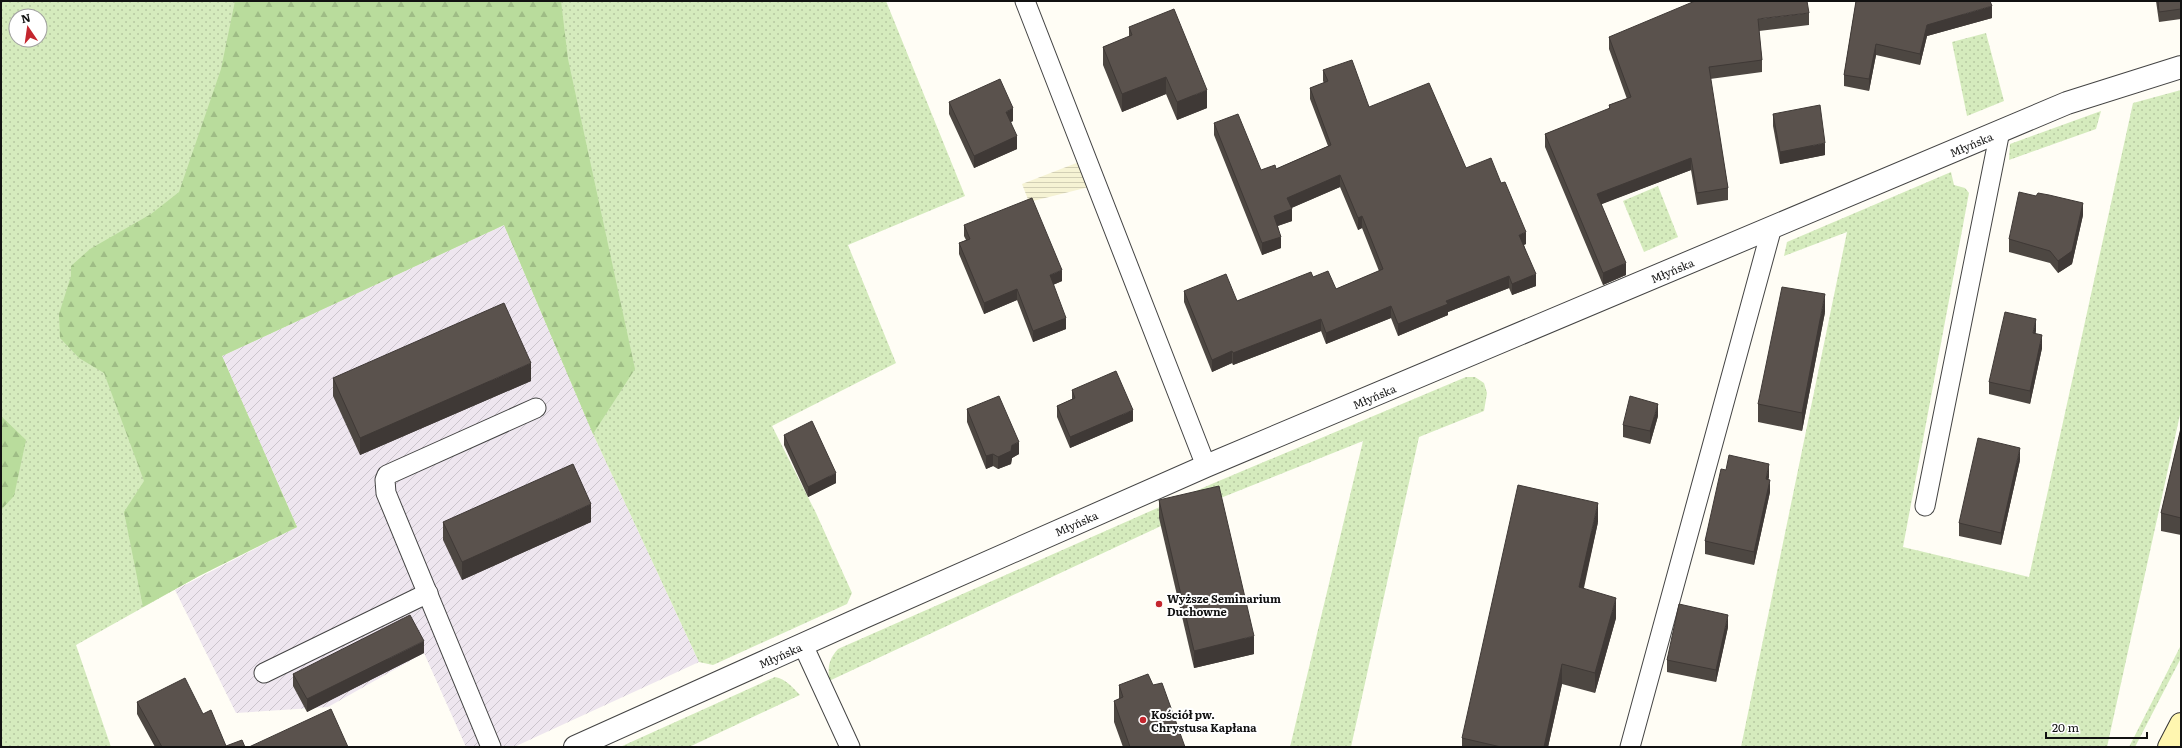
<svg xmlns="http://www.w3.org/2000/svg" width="2182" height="748" viewBox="0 0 2182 748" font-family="Literata,serif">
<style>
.industrial{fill:url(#industrial-furrows)}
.farmland{fill:url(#farmland-rules)}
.green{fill:url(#green-dots);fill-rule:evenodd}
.forest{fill:url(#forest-firs)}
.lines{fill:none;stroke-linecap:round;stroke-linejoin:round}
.lane-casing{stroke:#444;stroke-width:21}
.street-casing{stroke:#444;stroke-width:24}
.secondary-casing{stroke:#333;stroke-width:24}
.lane{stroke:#fff;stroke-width:19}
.street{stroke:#fff;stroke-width:22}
.secondary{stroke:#fff6b0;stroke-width:22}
.wall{fill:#4d4742}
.shaded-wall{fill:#3f3936}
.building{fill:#5a524d;stroke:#3f3936}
.poi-dot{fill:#c4262e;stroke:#fff;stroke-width:1.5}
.labels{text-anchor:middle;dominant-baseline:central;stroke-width:4;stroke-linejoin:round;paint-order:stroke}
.street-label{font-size:11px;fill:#111;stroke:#fff}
.poi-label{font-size:11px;font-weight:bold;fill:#111;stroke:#fff;text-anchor:start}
</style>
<defs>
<pattern id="industrial-furrows" width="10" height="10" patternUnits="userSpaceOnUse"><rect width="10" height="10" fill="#eee6ef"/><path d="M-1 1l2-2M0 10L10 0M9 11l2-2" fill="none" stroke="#cbc4cc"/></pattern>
<pattern id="farmland-rules" width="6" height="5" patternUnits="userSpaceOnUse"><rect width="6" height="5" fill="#f6f3d4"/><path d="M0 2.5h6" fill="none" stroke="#d2cfb5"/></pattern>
<pattern id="green-dots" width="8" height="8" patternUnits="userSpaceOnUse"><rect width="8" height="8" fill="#d5ebbd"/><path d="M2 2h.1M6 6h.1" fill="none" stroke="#b6c8a1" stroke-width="1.8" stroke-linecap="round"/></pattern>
<pattern id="forest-firs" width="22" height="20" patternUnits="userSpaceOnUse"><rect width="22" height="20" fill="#b9dc9c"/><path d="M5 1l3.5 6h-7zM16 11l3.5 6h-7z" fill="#9ebc85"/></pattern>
</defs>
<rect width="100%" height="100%" fill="#fffdf5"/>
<polygon class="industrial" points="504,225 593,434 699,662 514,747 466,747 424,653 328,707 236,713 175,590 297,527 222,356"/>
<polygon class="farmland" points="1079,162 1089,187 1029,202 1022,184"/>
<g class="green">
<path d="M1,1H886L965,196L848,245L896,363L772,426L816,513L852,593L847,604L713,665L699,662L593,434L504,225L222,356L297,527L199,576L76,645L111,747H1ZM16,16H40V40H16Z"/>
<polygon points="1986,33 2004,101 1967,116 1952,42"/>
<polygon points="2181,90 2181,410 2107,747 1741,747 1847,232 1784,256 1787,242 1951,172 1954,185 1965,188 1969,193 1903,547 2029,577 2133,103"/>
<polygon points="2101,111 2096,129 2009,160 2010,144"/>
<polygon points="1658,186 1678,237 1644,252 1623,201"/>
<path d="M1466,377H1475L1484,383L1487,393L1484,411L1419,437L1351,747H1290L1363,441L1218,499L1159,518L1161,526L829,681C828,668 828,660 838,649L1214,483Z"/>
<polygon points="2181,645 2181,658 2135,747 2129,747"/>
<path d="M775,677C786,679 792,687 800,695L689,747H620Z"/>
</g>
<g class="forest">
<polygon points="235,1 561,1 568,59 635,369 593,434 504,225 222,356 297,527 199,576 143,607 124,512 144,481 104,373 79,358 60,338 59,314 71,276 71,266 90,249 151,214 179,192 221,69"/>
<polygon points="1,416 26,440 14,496 1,510"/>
</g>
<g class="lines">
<defs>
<g id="lane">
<polyline points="1025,1 1206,466"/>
<polyline points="1925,506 2000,131"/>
<polyline points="803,645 850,747"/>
<polyline points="264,673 428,593"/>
<polyline points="491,747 386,493 385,480 387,475 536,408"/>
<polyline points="1630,747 1772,227"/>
</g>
<polyline id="street" points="575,747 864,617 1206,466 2067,103 2181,67"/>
<polyline id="secondary" points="2169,747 2181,724"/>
</defs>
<use href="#lane" class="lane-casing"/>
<use href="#street" class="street-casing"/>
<use href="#secondary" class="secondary-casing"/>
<use href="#lane" class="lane"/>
<use href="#street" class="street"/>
<use href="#secondary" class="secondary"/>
</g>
<g class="wall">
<polygon points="1856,1 1992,18 1927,36 1920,65 1876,55 1869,91 1844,86 1844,75"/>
<polygon points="2156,1 2181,1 2181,19 2159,22"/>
<polygon points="1809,13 1809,25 1759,31 1762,60 1762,72 1710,79 1728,188 1728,200 1697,205 1691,170 1601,204 1626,275 1603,285 1545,147 1545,134 1609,109 1609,105 1627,99 1609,49 1609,37"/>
<polygon points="1129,27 1207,108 1177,120 1166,94 1122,112 1103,65 1103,47 1129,37"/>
<polygon points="1323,70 1369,107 1466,168 1526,244 1524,245 1536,286 1512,295 1509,288 1448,312 1448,315 1398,336 1391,318 1326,344 1321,331 1233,365 1232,363 1212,372 1184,302 1184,291 1237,301 1313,277 1336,289 1379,271 1362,228 1358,230 1340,187 1291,208 1292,221 1278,226 1281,248 1262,255 1214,135 1214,123 1261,170 1276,169 1328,146 1310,99 1310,88 1324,83 1323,81"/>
<polygon points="949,102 1013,121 1011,122 1017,149 974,168 949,114"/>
<polygon points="1773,114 1825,155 1780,164 1773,126"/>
<polygon points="2083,215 2072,264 2058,273 2050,263 2009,252 2009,239"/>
<polygon points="964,225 1062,281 1053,285 1066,329 1033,342 1017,300 984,314 959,254 959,243 966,240 964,236"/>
<polygon points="1825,312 1802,431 1758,422 1758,404"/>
<polygon points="2036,331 2035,334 2042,348 2030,404 1989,394 1989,382"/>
<polygon points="333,378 531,381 360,455 333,396"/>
<polygon points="1072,390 1133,421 1070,448 1057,417 1057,406 1072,399"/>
<polygon points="967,409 1019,454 1012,458 1011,464 998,469 993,466 986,469 967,422"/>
<polygon points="1658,416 1650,444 1623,437 1623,425"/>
<polygon points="2181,428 2181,535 2161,531 2161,513"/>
<polygon points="784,435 836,483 808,497 784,445"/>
<polygon points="2020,460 2001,545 1959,536 1959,523"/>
<polygon points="1726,470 1769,477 1768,479 1770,492 1754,565 1705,554 1705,541"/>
<polygon points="1159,500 1254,654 1194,668 1159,518"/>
<polygon points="443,522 591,522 462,580 443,540"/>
<polygon points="1598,522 1584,588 1616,618 1595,693 1562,684 1548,747 1462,747 1462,738"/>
<polygon points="1728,627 1716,682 1667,672 1667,660"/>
<polygon points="424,653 307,712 293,686 293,674"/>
<polygon points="1119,685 1153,685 1185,747 1123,747 1114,722 1114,701 1119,699"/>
<polygon points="137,702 203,714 226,746 245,747 155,747 137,714"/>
</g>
<g class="shaded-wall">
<polygon points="1992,6 1992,18 1927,36 1920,65 1920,54 1927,25"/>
<polygon points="1876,44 1876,55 1869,91 1869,79"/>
<polygon points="1166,77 1166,94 1122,112 1122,94"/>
<polygon points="1207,90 1207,108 1177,120 1177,102"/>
<polygon points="1013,108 1013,121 1006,124 1006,112"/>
<polygon points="1017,136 1017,149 974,168 974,156"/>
<polygon points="1825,143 1825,155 1780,164 1780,152"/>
<polygon points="1691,158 1691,170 1597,206 1597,194"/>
<polygon points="1340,175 1340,187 1287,210 1287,198"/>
<polygon points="2083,203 2083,215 2072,264 2058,273 2058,261"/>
<polygon points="1292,209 1292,221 1274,227 1274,216"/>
<polygon points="1362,216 1362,228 1358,230 1358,218"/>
<polygon points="1526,232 1526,244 1519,246 1519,235"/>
<polygon points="1281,237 1281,248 1262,255 1262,243"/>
<polygon points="1626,263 1626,275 1603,285 1603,273"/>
<polygon points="1062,270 1062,281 1050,286 1050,275"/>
<polygon points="1536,274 1536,286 1512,295 1512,284"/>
<polygon points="1509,276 1509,288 1448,312 1448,315 1398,336 1398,324 1446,301"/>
<polygon points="1017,289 1017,300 984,314 984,303"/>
<polygon points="1825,294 1825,312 1802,431 1802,413"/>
<polygon points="1391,306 1391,318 1326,344 1326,333"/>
<polygon points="1066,318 1066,329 1033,342 1033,331"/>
<polygon points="1321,319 1321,331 1233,365 1233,353"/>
<polygon points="2036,319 2036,331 2033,345 2033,333"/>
<polygon points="2042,335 2042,348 2030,404 2030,391"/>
<polygon points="1232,351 1232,363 1212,372 1212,360"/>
<polygon points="531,363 531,381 360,455 360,438"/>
<polygon points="1658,404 1658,416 1650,444 1650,431"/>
<polygon points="1133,410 1133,421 1070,448 1070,437"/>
<polygon points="1019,442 1019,454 1012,458 1011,464 998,469 998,457 1012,445"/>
<polygon points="2020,448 2020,460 2001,545 2001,533"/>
<polygon points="993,454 993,466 986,469 986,456"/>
<polygon points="1769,464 1769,477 1766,491 1766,479"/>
<polygon points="836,473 836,483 808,497 808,487"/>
<polygon points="1770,480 1770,492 1754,565 1754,552"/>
<polygon points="1598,503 1598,522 1579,607 1579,587"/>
<polygon points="591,504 591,522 462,580 462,562"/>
<polygon points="1616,598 1616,618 1595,693 1595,673"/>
<polygon points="1728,615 1728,627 1716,682 1716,670"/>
<polygon points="1254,636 1254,654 1194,668 1194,651"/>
<polygon points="424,641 424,653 307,712 307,699"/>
<polygon points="1562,664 1562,684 1548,747 1544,747"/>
</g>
<g class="building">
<polygon points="1695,1 1807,1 1809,13 1758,19 1762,60 1709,67 1728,188 1697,193 1691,158 1597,194 1626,263 1603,273 1545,134 1610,108 1609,105 1631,97 1609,37"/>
<polygon points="1856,1 1990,1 1992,6 1927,25 1920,54 1876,44 1869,79 1844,75"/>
<polygon points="2158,1 2181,1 2181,9 2159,12"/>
<polygon points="1174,9 1207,90 1177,102 1166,77 1122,94 1103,47 1132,35 1129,27"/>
<polygon points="1352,60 1369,107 1429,83 1466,168 1491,158 1501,183 1505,182 1526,232 1519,235 1536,274 1512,284 1509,276 1446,301 1448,304 1398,324 1391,306 1326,333 1321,319 1233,353 1232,351 1212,360 1184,291 1226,274 1237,301 1311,272 1313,277 1328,271 1336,289 1383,269 1362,216 1358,218 1340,175 1287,198 1292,209 1274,216 1281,237 1262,243 1214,123 1238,114 1261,170 1275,165 1276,169 1331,145 1310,88 1328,81 1323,70"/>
<polygon points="1000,79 1013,108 1006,112 1017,136 974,156 949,102"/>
<polygon points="1820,105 1825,143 1780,152 1773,114"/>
<polygon points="2019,192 2036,196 2038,193 2049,195 2083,203 2072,251 2058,261 2050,251 2009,239"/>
<polygon points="1032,198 1062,270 1050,275 1066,318 1033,331 1017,289 984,303 959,243 970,239 964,225"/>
<polygon points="1782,287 1825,294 1802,413 1758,404"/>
<polygon points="504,303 531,363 360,438 333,378"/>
<polygon points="2005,312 2036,319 2033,333 2042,335 2030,391 1989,382"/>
<polygon points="1116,371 1133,410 1070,437 1057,406 1075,398 1072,390"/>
<polygon points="999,396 1019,442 1012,445 1011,451 998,457 993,454 986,456 967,409"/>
<polygon points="1630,396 1658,404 1650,431 1623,425"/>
<polygon points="812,421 836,473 808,487 784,435"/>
<polygon points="2181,428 2181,518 2161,513"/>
<polygon points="1978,438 2020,448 2001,533 1959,523"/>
<polygon points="1729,455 1769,464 1766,479 1770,480 1754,552 1705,541 1721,469 1726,470"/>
<polygon points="573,464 591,504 462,562 443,522"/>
<polygon points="1518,485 1598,503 1579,587 1616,598 1595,673 1562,664 1544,747 1501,747 1462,738"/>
<polygon points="1219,486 1254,636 1194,651 1159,500"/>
<polygon points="1679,604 1728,615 1716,670 1667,660"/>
<polygon points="410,615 424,641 307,699 293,674"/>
<polygon points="1148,674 1153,685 1162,683 1185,747 1130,747 1114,701 1123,697 1119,685"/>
<polygon points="185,678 203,714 211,710 226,746 242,740 245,747 162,747 137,702"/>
<polygon points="331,709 348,747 249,747"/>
</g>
<g class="poi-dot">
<circle cx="1159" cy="604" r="4"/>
<circle cx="1143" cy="720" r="4"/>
</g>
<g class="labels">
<g class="street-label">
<text transform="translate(1971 144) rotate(-23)">Młyńska</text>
<text transform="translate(1672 270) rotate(-23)">Młyńska</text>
<text transform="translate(1374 396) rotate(-23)">Młyńska</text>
<text transform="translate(1076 523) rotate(-24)">Młyńska</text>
<text transform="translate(780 655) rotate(-24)">Młyńska</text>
</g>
<g class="poi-label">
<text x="1167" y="598">Wyższe Seminarium<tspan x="1167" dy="13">Duchowne</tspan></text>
<text x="1151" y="714">Kościół pw.<tspan x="1151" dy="13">Chrystusa Kapłana</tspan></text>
</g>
</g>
<rect width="2182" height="748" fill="none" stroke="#111111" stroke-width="4"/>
<g transform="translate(28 28) rotate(347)"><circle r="19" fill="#ffffff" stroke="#a0a0a0"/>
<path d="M0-3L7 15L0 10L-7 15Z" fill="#c4262e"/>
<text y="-6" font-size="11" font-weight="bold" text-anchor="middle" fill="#111111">N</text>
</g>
<path d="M2046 732v6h101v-6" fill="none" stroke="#111111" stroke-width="2"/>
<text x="2052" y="732" font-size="12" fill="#111111" stroke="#ffffff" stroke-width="3" paint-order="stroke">20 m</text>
</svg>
